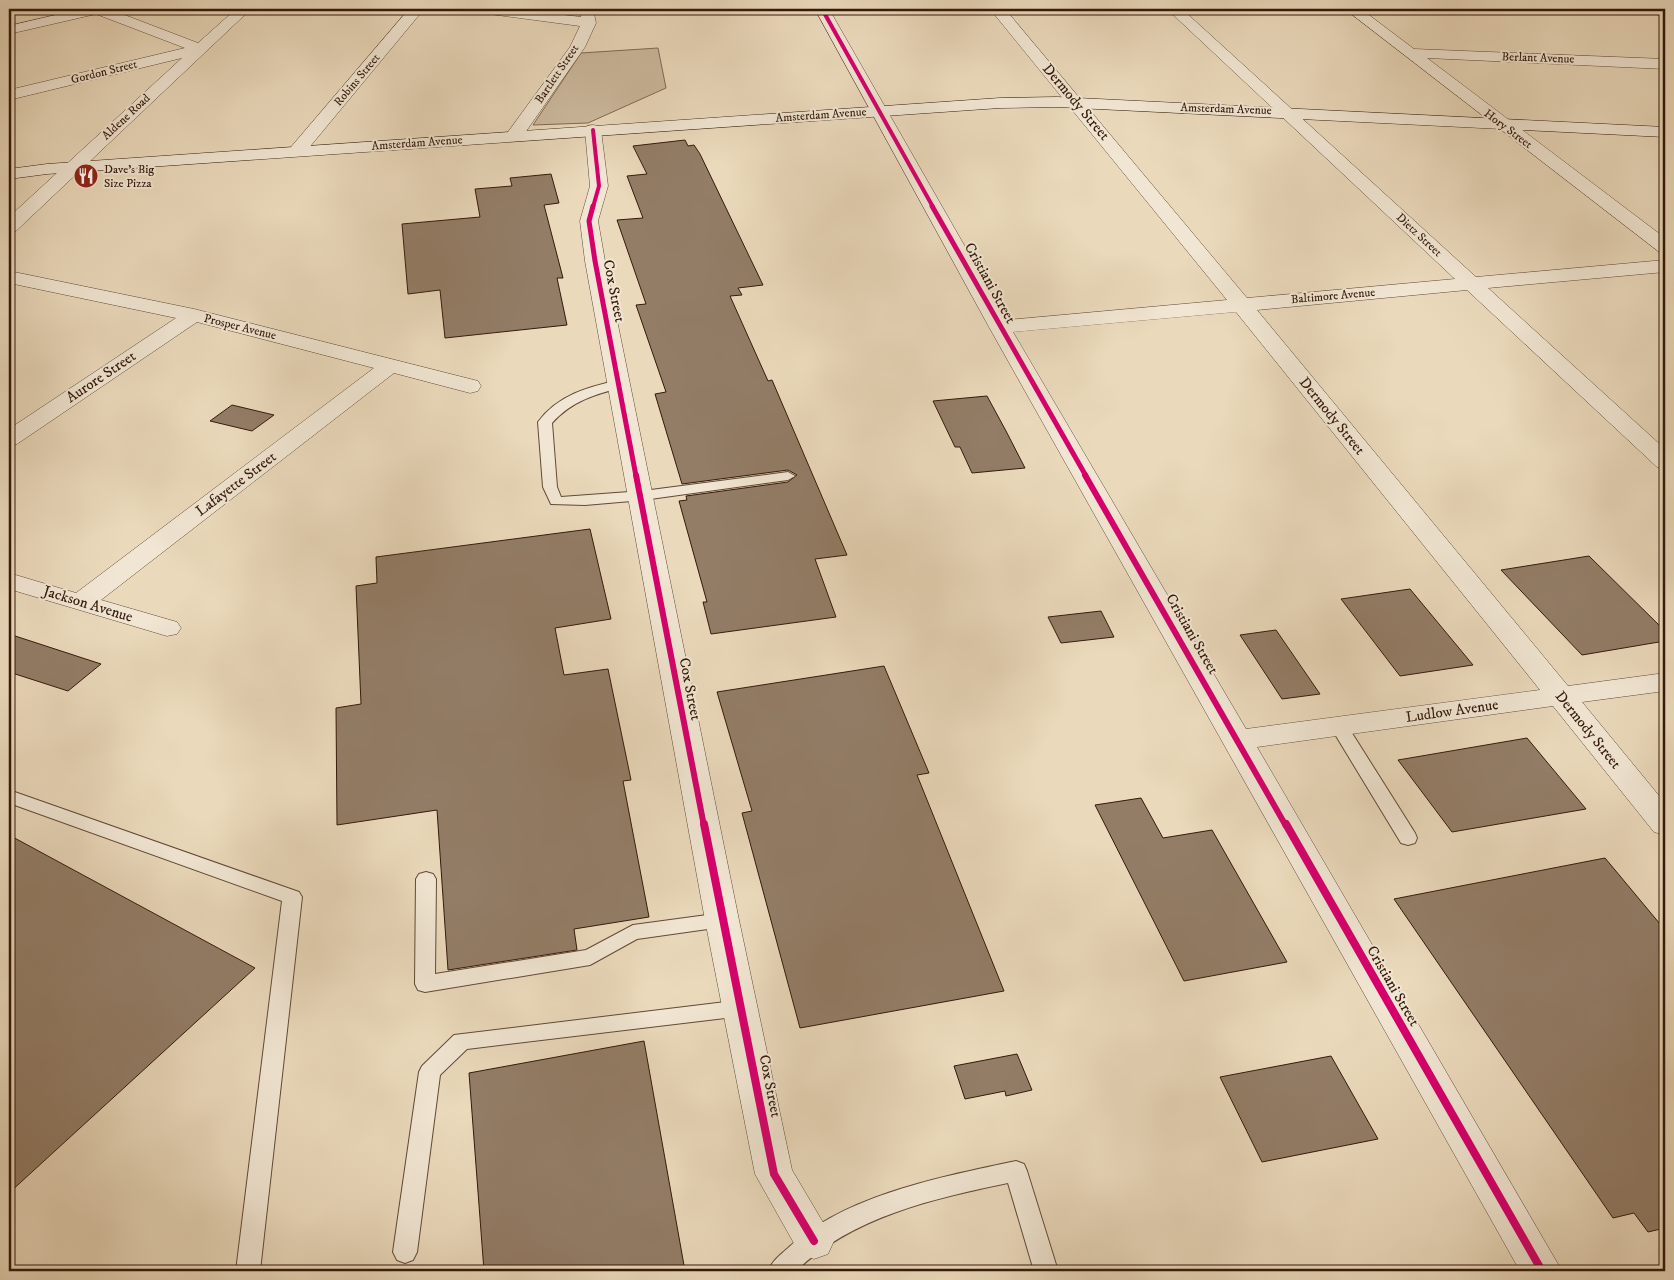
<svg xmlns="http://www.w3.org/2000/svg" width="1674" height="1280" viewBox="0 0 1674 1280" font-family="'IM FELL DW Pica',serif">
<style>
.green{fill:#cbb89d;stroke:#806854}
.building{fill:#937d67;stroke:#34190b}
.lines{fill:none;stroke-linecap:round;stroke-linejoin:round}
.service-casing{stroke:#624937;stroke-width:2}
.minor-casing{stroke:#624937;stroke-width:1}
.secondary-casing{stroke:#34190b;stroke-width:1}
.service{fill:#f1e6d3;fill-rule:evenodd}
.minor{fill:#f1e6d3;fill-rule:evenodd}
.secondary{fill:#f1e6d3;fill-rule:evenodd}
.cycleway-far3-casing{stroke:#f1e6d3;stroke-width:5.5}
.cycleway-far2-casing{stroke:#f1e6d3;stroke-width:8}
.cycleway-far1-casing{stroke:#f1e6d3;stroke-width:9}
.cycleway-casing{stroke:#f1e6d3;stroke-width:11}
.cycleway-far3{stroke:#d6006c;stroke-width:4}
.cycleway-far2{stroke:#d6006c;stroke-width:5}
.cycleway-far1{stroke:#d6006c;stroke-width:6}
.cycleway{stroke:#d6006c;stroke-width:8}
.labels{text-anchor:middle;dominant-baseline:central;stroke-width:4;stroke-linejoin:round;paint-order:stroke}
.far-street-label{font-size:12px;fill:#34190b;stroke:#f1e6d3}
.far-poi-label{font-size:12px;fill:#34190b;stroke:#f1e6d3;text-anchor:start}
.street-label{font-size:15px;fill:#34190b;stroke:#f1e6d3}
</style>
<rect width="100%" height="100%" fill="#ead9bb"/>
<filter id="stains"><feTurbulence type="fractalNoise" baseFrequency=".004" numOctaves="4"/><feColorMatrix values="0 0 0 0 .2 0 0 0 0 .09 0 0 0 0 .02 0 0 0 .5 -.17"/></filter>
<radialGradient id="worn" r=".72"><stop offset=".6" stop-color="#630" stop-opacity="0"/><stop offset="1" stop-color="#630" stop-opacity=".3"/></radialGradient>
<polygon class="green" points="658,48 666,88 588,123 533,125 581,53"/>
<g class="building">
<polygon points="685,140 688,146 694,145 700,154 763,285 738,288 742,295 730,296 768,381 772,380 847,555 815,559 836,617 711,634 703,602 707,602 679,501 687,500 686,496 788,482 797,475 788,470 682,484 655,394 666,392 636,305 646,304 617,220 643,218 627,176 647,174 633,146"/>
<polygon points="551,174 559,203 544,205 563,278 557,278 567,325 445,338 440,290 408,294 402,224 480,217 475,189 512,186 510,178"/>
<polygon points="987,396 1006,431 1025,468 972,473 960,447 955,447 933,401"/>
<polygon points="232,405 274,415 252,431 210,421"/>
<polygon points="590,529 611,619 555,628 564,675 608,669 631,780 623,781 649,917 574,929 577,950 448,970 437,810 337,825 336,708 361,704 356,586 377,583 376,557"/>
<polygon points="1589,556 1665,631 1665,641 1582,655 1501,570"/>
<polygon points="1410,589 1473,665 1400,676 1341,599"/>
<polygon points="1101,611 1114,637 1061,643 1048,617"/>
<polygon points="1276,630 1320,694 1282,699 1240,635"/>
<polygon points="9,634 101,664 68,691 9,672"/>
<polygon points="884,666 929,773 917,775 1004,991 800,1028 742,813 752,811 717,692"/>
<polygon points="1527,738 1586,809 1452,832 1398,760"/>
<polygon points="1141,798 1163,838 1212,830 1287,962 1184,981 1095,805"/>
<polygon points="9,835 255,968 9,1193"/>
<polygon points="1605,858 1665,930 1665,1228 1648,1232 1634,1213 1613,1218 1394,899"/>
<polygon points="644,1041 685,1271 484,1271 469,1073"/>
<polygon points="1017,1054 1032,1090 1006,1096 1005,1091 965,1099 954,1066"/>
<polygon points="1331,1056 1378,1139 1262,1162 1220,1077"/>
</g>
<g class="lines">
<defs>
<g id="service">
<path d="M619,380L626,384L624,387C595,394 572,401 552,423L557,487L561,497L643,491L788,472L795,476L788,480L643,500L585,505L551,504L543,487L538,422C558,395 588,387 619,380Z"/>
<polygon points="1339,720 1345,722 1415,833 1417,838 1415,843 1408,845 1401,843 1330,726 1333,722"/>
<polygon points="9,790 299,892 302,897 260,1271 236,1271 282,901 9,803"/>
<polygon points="426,872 433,874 436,879 435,974 586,950 633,925 722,913 729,915 732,920 729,925 722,927 637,939 590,965 425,992 418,990 415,984 416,879 419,874"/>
<polygon points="742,1000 749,1002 752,1008 749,1014 742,1016 467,1049 440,1075 417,1252 413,1260 405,1263 397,1260 393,1252 419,1072 422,1066 454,1035"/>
<path d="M1016,1161L1024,1164L1027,1171L1058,1271H1034L1008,1183C933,1199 853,1216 796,1271H768C772,1261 780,1255 788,1248C845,1195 941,1177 1016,1161Z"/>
</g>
<g id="minor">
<polygon points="81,9 109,9 198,43 236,9 251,9 16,231 9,233 9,217 182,58 9,100 9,90 185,48 96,14 9,34 9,26"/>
<polygon points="409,9 424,9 303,155 291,155 288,151 291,147"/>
<polygon points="475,9 513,9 581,17 579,9 593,9 596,23 585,47 520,140 508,140 505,136 570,47 580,26 482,13"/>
<path d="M815,9H829L1007,320L1227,300L990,9H1005L1247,298L1455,279L1167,9H1182L1476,277L1665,260V272L1488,288L1665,449V469L1657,467L1467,290L1257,310L1568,686L1665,673V691L1582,702L1665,803V835L1654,832L1553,706L1257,747L1562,1271H1520L989,327ZM1236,312L1540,690L1246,729L1013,332Z"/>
<polygon points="1345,9 1361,9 1414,49 1665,59 1665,69 1427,58 1665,238 1665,253 1658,251"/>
<polygon points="1619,9 1665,9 1665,15 1626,13"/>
<polygon points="593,125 599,126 601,130 608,186 598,221 605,261 739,920 792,1170 834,1241 828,1254 814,1259 800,1254 755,1174 705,920 585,261 580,221 590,186 585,130 587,126"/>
<polygon points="9,271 194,309 478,381 481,386 478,391 470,393 394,373 101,600 177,622 181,628 177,634 167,636 9,589 9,573 76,593 374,368 197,322 17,444 9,446 9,429 176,318 9,283"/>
</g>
<polygon id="secondary" points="1057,97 1665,127 1665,137 1057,107 1000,108 47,174 9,179 9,169 47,164 1000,98"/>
</defs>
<use href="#service" class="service-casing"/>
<use href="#minor" class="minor-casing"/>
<use href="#secondary" class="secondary-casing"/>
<use href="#service" class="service"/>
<use href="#minor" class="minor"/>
<use href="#secondary" class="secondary"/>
<defs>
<g id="cycleway-far3">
<polyline points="822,9 933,207"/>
<polyline points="593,207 599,186 593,130"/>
</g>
<g id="cycleway-far2">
<polyline points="593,206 589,221 595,261 636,476"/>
<polyline points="932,206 1086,476"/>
</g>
<g id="cycleway-far1">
<polyline points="636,475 704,826"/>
<polyline points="1085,475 1286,826"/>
</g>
<g id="cycleway">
<polyline points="704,824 774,1174 814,1241"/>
<polyline points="1286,824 1542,1271"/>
</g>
</defs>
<use href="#cycleway-far3" class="cycleway-far3-casing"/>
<use href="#cycleway-far2" class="cycleway-far2-casing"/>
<use href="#cycleway-far1" class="cycleway-far1-casing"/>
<use href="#cycleway" class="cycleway-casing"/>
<use href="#cycleway-far3" class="cycleway-far3"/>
<use href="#cycleway-far2" class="cycleway-far2"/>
<use href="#cycleway-far1" class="cycleway-far1"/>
<use href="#cycleway" class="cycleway"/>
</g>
<defs>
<symbol id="restaurant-disc" viewBox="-11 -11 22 22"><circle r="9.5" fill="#8f2418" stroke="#f1e6d3"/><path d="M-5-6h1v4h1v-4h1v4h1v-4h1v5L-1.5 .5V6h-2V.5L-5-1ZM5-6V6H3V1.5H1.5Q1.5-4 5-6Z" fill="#fff"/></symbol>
</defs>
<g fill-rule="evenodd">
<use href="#restaurant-disc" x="72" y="162" width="28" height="28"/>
</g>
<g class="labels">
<g class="far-street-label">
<text transform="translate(1538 58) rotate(2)">Berlant Avenue</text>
<text transform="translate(104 72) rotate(-14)">Gordon Street</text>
<text transform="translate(557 74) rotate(-56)">Bartlett Street</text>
<text transform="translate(357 80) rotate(-50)">Robins Street</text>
<text transform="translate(1226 109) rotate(2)">Amsterdam Avenue</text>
<text transform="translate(821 115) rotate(-4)">Amsterdam Avenue</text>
<text transform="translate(126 117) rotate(-43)">Aldene Road</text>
<text transform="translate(1508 129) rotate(37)">Hory Street</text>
<text transform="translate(417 143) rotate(-4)">Amsterdam Avenue</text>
<text transform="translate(1419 235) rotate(43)">Dietz Street</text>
<text transform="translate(1333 296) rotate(-5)">Baltimore Avenue</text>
<text transform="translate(240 327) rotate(14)">Prosper Avenue</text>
</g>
<g class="far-poi-label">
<text x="104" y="169">Dave's Big<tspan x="104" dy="14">Size Pizza</tspan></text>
</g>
<g class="street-label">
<text transform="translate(1076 102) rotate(50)">Dermody Street</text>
<text transform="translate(990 283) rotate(61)">Cristiani Street</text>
<text transform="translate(614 291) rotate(79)">Cox Street</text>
<text transform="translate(101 377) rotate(-34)">Aurore Street</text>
<text transform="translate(1332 416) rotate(51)">Dermody Street</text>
<text transform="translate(236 484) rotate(-37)">Lafayette Street</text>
<text transform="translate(88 604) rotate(17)">Jackson Avenue</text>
<text transform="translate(1192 634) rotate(60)">Cristiani Street</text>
<text transform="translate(690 689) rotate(79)">Cox Street</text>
<text transform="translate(1452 711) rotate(-8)">Ludlow Avenue</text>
<text transform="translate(1588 730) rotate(51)">Dermody Street</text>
<text transform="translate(1393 986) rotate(60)">Cristiani Street</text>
<text transform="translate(770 1086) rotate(79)">Cox Street</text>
</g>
</g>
<rect width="1674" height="1280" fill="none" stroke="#ead9bb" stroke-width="30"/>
<rect x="10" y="10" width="1654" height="1260" fill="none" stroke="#34190b" stroke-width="2.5"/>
<rect x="15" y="15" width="1644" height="1250" fill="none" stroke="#34190b"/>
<rect width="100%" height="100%" filter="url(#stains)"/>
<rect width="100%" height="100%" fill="url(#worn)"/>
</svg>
